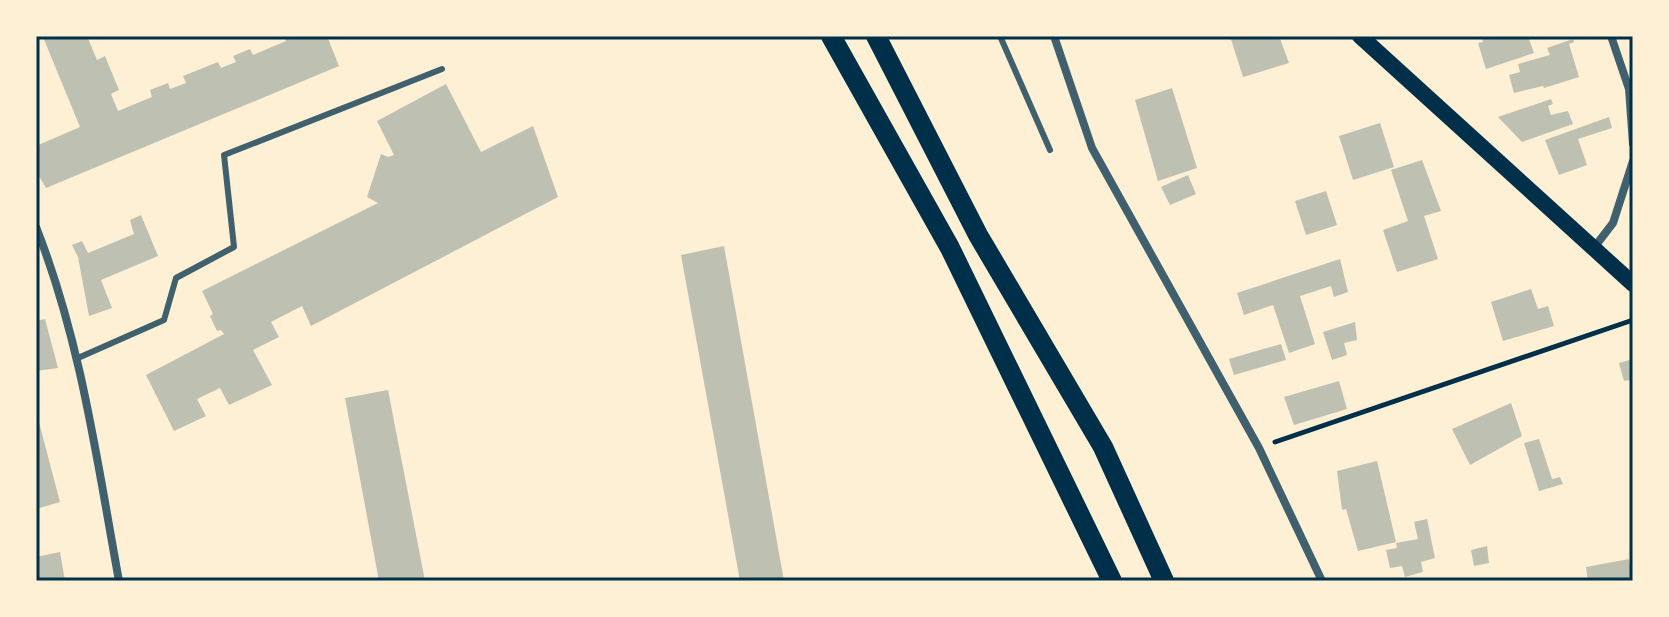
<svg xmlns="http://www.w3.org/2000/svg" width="1669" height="617" viewBox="0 0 1669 617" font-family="Overpass,sans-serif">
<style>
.building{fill:#bec0b2}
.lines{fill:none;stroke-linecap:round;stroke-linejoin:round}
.path{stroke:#003049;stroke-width:5}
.service{stroke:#3f606c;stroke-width:6}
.minor{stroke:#3f606c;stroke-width:8}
.secondary{stroke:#003049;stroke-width:16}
.primary{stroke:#003049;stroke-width:20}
.neatline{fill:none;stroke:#003049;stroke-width:3}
</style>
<rect width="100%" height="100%" fill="#fdf0d5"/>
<g class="building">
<polygon points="87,36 97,60 105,56 119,90 111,94 118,111 152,97 150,90 168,83 170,89 186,83 183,76 218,62 221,68 236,62 233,56 250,49 253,55 286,41 284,36 327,36 339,66 46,188 36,171 36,146 80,127 43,37"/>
<polygon points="1230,36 1279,36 1289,63 1243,77"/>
<polygon points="1481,36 1528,36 1534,53 1486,69 1478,43 1483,42"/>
<polygon points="1573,39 1574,42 1569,44 1579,77 1544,88 1543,86 1514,93 1509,75 1520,72 1518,64 1550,55 1547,48"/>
<polygon points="446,84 481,152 533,126 558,197 311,326 302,306 271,322 279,337 253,350 272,385 229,405 220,388 197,399 206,416 174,431 146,375 224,334 221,330 217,331 210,316 213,314 202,291 378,203 367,197 381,154 388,157 394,155 377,121"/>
<polygon points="1172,88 1197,168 1158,181 1135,100"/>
<polygon points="1551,99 1553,104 1548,106 1551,115 1568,111 1573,124 1522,142 1498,117"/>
<polygon points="1609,117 1612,128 1578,139 1587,165 1559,175 1545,140"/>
<polygon points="1380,123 1394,167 1353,180 1339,136"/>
<polygon points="1422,160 1441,211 1424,216 1438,259 1397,272 1383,230 1408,221 1391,170"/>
<polygon points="1188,175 1196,194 1170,205 1161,187"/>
<polygon points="1326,191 1337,225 1306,235 1295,201"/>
<polygon points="141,215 158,256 101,280 112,308 89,316 78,257 72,245 82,241 88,253 134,234 130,220"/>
<polygon points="724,246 784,581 740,581 681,255"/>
<polygon points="1340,259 1348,292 1334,297 1331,286 1300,296 1315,344 1289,353 1273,305 1244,315 1237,293"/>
<polygon points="1531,289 1538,309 1548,306 1554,326 1503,341 1491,302"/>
<polygon points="45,319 58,368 36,371 36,321"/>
<polygon points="1355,322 1357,340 1344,343 1347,355 1332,360 1323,332"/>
<polygon points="1281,344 1286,360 1234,375 1229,359"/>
<polygon points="1633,359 1633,388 1632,388 1630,380 1624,381 1619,363"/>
<polygon points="1339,381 1347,409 1294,425 1284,397"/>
<polygon points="388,390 425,581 379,581 345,398"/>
<polygon points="1511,403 1522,436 1470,465 1452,429"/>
<polygon points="36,411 60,502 36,509"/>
<polygon points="1539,439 1552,479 1560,477 1563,484 1539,491 1524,443"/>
<polygon points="1377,461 1396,542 1358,551 1346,509 1342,510 1337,471"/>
<polygon points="1427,519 1435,558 1421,562 1423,572 1405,577 1402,566 1390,568 1386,550 1397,548 1396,543 1418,539 1414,522"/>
<polygon points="1487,546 1489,563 1474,566 1471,550"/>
<polygon points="60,552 65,581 36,581 36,557"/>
<polygon points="1629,559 1633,581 1588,581 1586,567"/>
</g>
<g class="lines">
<polyline class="path" points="1275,442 1633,320"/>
<g class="service">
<polyline points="1000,36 1050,150"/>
<polyline points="78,358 164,320 176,278 234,247 224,155 442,69"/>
</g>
<g class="minor">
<polyline points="1054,36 1092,148 1259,448 1322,581"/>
<polyline points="1611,36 1629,89 1633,144"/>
<path d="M36,227C81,341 97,461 119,581"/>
<polyline points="1593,249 1613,223 1633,161"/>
</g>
<polyline class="secondary" points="1360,36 1633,284"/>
<g class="primary">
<polyline points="831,36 950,248 1112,581"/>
<polyline points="876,36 978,235 1103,447 1164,581"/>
</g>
</g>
<rect width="1669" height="617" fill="none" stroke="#fdf0d5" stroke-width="76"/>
<rect x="38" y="38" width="1593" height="541" class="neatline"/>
</svg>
